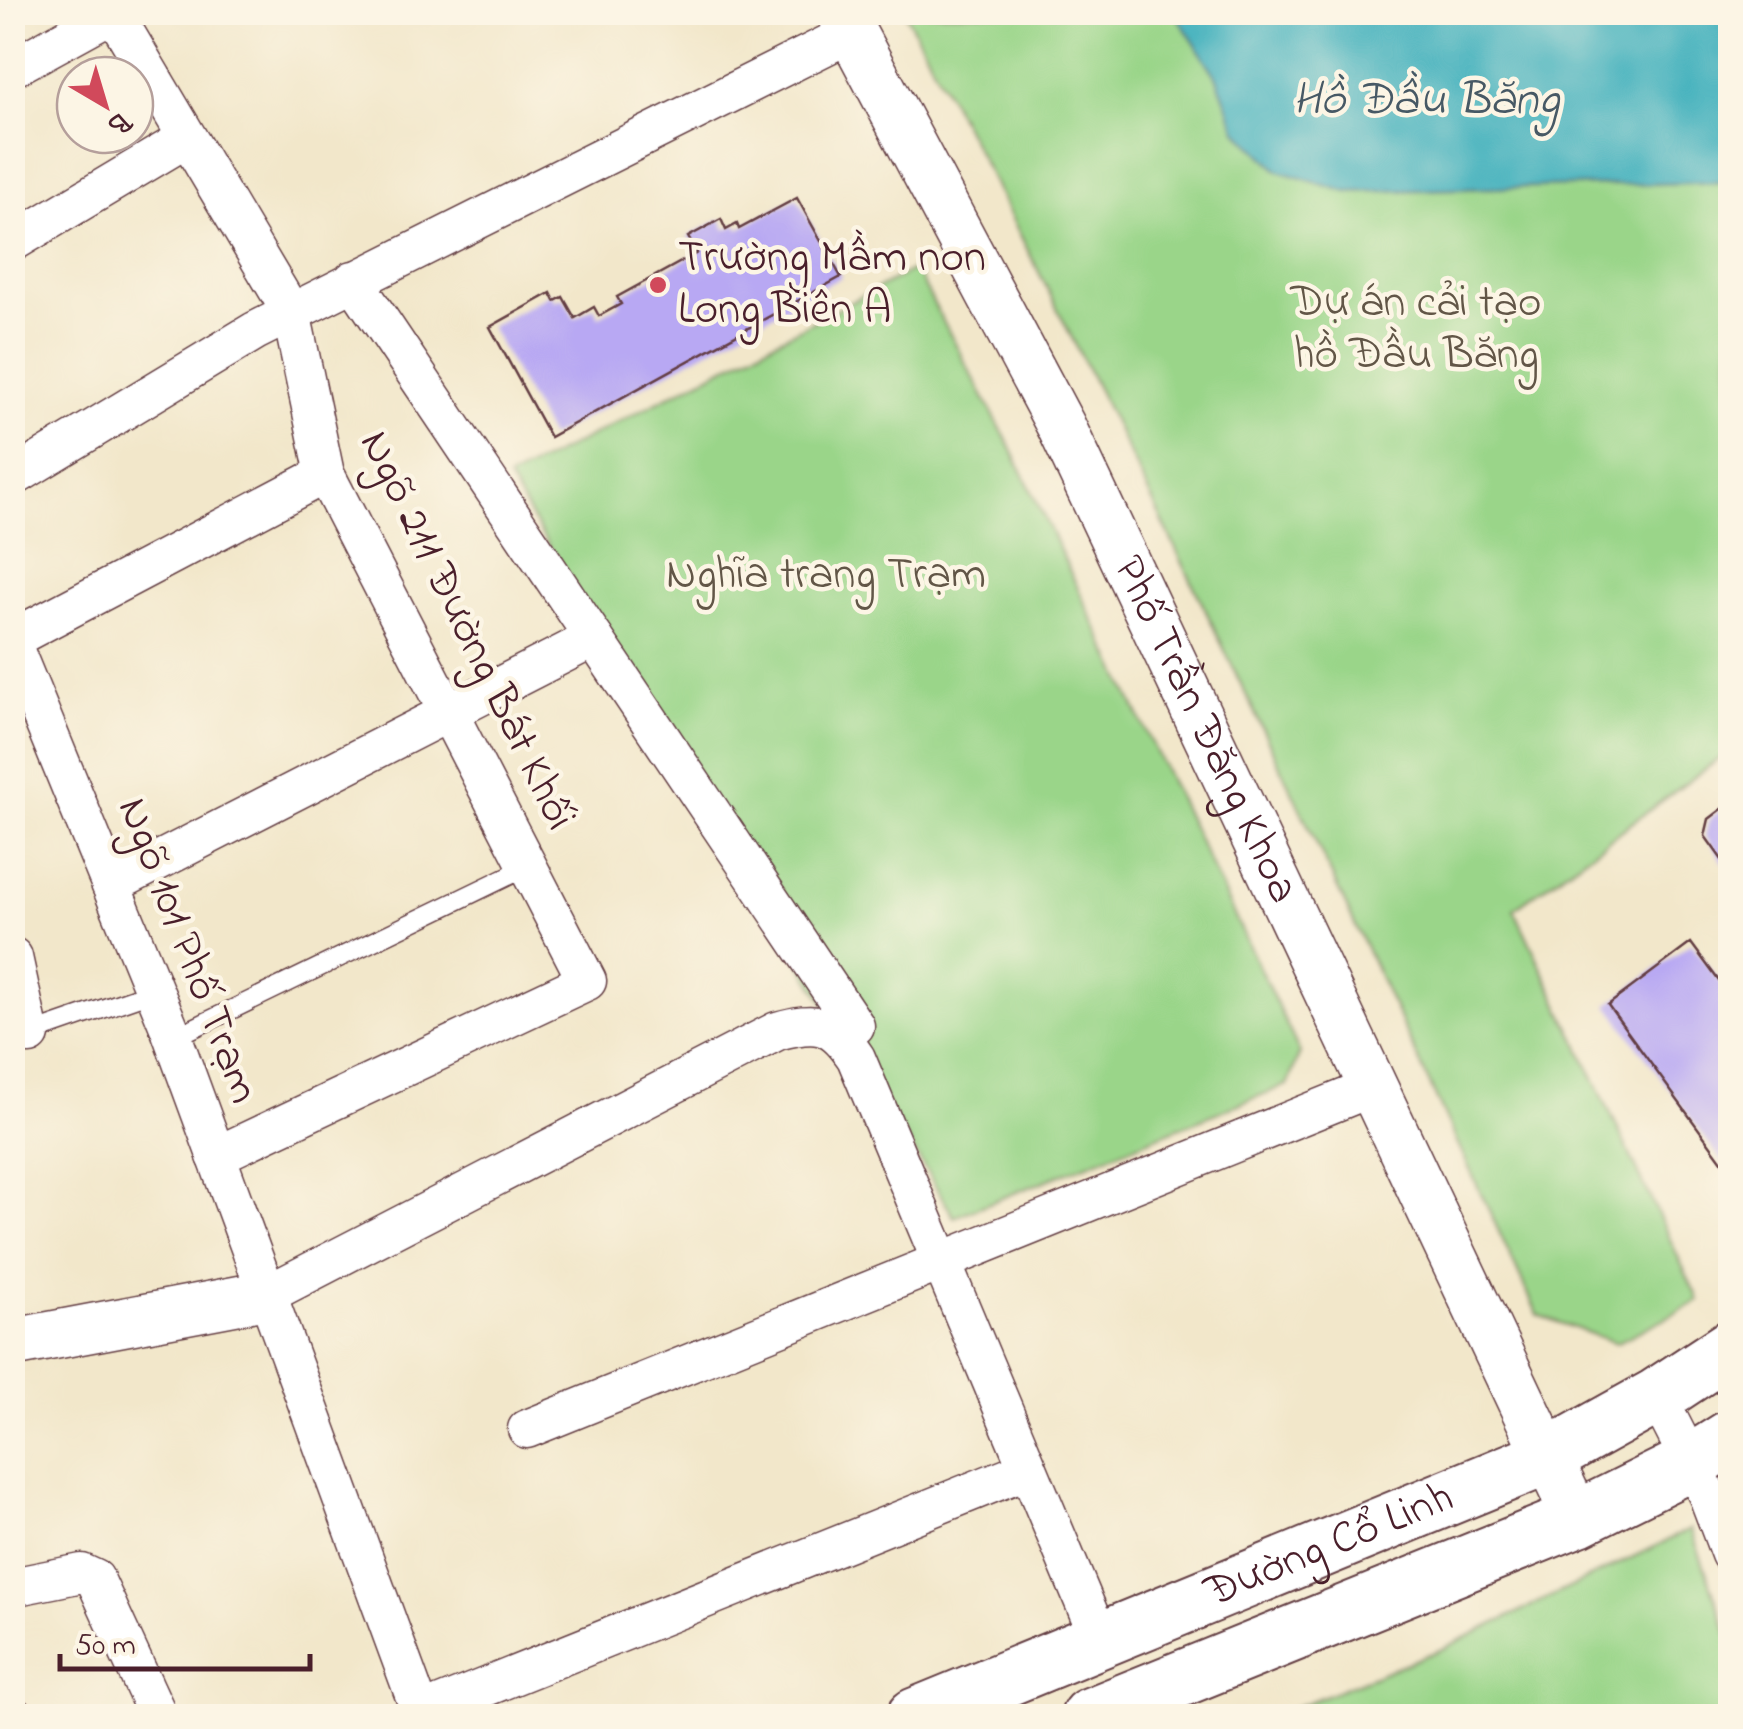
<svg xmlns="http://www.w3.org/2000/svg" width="1743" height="1729" viewBox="0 0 1743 1729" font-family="'Indie Flower',sans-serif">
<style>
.green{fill:#9ad589;stroke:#727a5a;stroke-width:2.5}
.water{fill:#42b1bd;stroke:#466874;stroke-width:2.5}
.building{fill:#b8a8f3}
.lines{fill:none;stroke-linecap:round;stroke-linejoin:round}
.service-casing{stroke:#633d43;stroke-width:21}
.minor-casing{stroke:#633d43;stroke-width:41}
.tertiary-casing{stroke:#633d43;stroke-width:51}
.primary-casing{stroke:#633d43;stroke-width:59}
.service{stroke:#fff;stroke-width:18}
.minor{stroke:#fff;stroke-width:38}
.tertiary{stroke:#fff;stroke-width:48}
.primary{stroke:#fff;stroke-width:55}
.poi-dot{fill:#d1495b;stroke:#fcf5e5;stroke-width:4}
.labels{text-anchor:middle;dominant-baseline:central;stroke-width:9;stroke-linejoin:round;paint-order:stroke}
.poi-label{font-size:45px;fill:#4a1f2b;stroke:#fcf5e5;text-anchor:start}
.park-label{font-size:45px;fill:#625647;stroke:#fcf5e5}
.street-label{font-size:45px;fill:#4a1f2b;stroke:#fcf5e5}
.water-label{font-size:48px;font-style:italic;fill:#475965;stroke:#fcf5e5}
</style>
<rect width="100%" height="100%" fill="#fcf5e5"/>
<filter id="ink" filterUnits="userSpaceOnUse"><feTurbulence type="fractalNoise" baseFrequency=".01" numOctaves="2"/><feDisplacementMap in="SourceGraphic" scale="20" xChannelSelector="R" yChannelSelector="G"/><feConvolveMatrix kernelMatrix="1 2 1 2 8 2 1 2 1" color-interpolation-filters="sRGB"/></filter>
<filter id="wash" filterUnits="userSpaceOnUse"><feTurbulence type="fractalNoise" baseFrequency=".0048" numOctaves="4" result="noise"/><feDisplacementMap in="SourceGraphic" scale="40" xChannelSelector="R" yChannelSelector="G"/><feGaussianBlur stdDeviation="2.25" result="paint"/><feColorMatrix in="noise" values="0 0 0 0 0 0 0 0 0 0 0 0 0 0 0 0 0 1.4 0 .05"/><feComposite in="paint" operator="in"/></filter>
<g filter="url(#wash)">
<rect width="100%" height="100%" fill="#f2e7ca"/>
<g class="green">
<path d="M905,13H1730V751L1514,909L1699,1301L1616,1343L1538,1315C1333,878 1131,439 905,13Z"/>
<polygon points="915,269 1010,446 1300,1053 1287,1085 954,1217 508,479"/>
<polygon points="1691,1529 1730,1639 1730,1710 1727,1716 1273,1716 1440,1650"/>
</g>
<polygon class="water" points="1175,13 1730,13 1730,182 1347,192 1278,171 1237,130 1216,76"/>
<g id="blocks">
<g class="building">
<polygon points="797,198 841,277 550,437 490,327 551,293 555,301 563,297 575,318 594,307 599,316 621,304 617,297 697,253 688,237 721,219 726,230 737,224 739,229"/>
<polygon points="1730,803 1730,871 1705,836 1709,819"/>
<polygon points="1691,943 1730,996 1730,1172 1608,1005"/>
</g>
</g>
</g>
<g filter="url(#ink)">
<use href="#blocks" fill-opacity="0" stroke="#633d43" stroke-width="2.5"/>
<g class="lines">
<defs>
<g id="service">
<polyline points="27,1035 154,991"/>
<polyline points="173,1038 529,866"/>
</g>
<g id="minor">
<polyline points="113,12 291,312 325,474 587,981 216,1156"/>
<polyline points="12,68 114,12"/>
<polyline points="13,242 187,138"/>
<polyline points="353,280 855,1026"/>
<polyline points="12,478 255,331 851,33"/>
<polyline points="12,639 325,474"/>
<polyline points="12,644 169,1027 422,1716"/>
<polyline points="111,885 594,638"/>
<polyline points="13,957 30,1035"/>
<path d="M266,1295L777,1031C817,1020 832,1022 856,1058L1100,1640"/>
<polyline points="1657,1396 1708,1496 1730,1554"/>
<polyline points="527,1429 1373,1087"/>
<polyline points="12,1587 82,1573 95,1579 158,1716"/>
<polyline points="421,1713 1028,1469"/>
<polyline points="12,1716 13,1716"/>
</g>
<g id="tertiary">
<path id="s1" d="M841,12L1061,426L1577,1519"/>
<polyline points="12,1343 266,1295"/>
</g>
<g id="primary">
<path id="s2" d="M915,1716L1547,1457L1657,1396L1730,1348"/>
<polyline points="1089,1716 1577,1519 1692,1462 1730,1438"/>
</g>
</defs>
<use href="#service" class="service-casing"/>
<use href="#minor" class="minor-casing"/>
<use href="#tertiary" class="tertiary-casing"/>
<use href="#primary" class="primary-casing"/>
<use href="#service" class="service"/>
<use href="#minor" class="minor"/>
<use href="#tertiary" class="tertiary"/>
<use href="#primary" class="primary"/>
</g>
</g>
<circle class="poi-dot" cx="658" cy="285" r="10"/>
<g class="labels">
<g class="poi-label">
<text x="678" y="259">Trường Mầm non<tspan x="678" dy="52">Long Biên A</tspan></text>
</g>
<g class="park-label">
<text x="1416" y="304">Dự án cải tạo<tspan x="1416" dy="52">hồ Đầu Băng</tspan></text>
<text x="826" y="576">Nghĩa trang Trạm</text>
</g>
<g class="street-label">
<text transform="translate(466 631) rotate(64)">Ngõ 211 Đường Bát Khối</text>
<text stroke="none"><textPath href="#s1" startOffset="805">Phố Trần Đăng Khoa</textPath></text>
<text transform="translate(187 951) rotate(69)">Ngõ 101 Phố Trạm</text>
<text stroke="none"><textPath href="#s2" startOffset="448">Đường Cổ Linh</textPath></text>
</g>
<g class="water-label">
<text x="1426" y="101">Hồ Đầu Băng</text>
</g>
</g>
<rect width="1743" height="1729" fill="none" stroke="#fcf5e5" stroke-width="50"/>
<g transform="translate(105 105) rotate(142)"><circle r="48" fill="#fcf5e5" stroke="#b59f9b" stroke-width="2.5"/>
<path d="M0-8L18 38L0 25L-18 38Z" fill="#d1495b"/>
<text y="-15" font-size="28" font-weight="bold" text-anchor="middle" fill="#4a1f2b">B</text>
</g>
<path d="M60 1654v15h250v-15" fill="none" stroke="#4a1f2b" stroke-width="5"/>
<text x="75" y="1654" font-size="30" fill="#4a1f2b" stroke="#fcf5e5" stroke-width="8" paint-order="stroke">50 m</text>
</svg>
